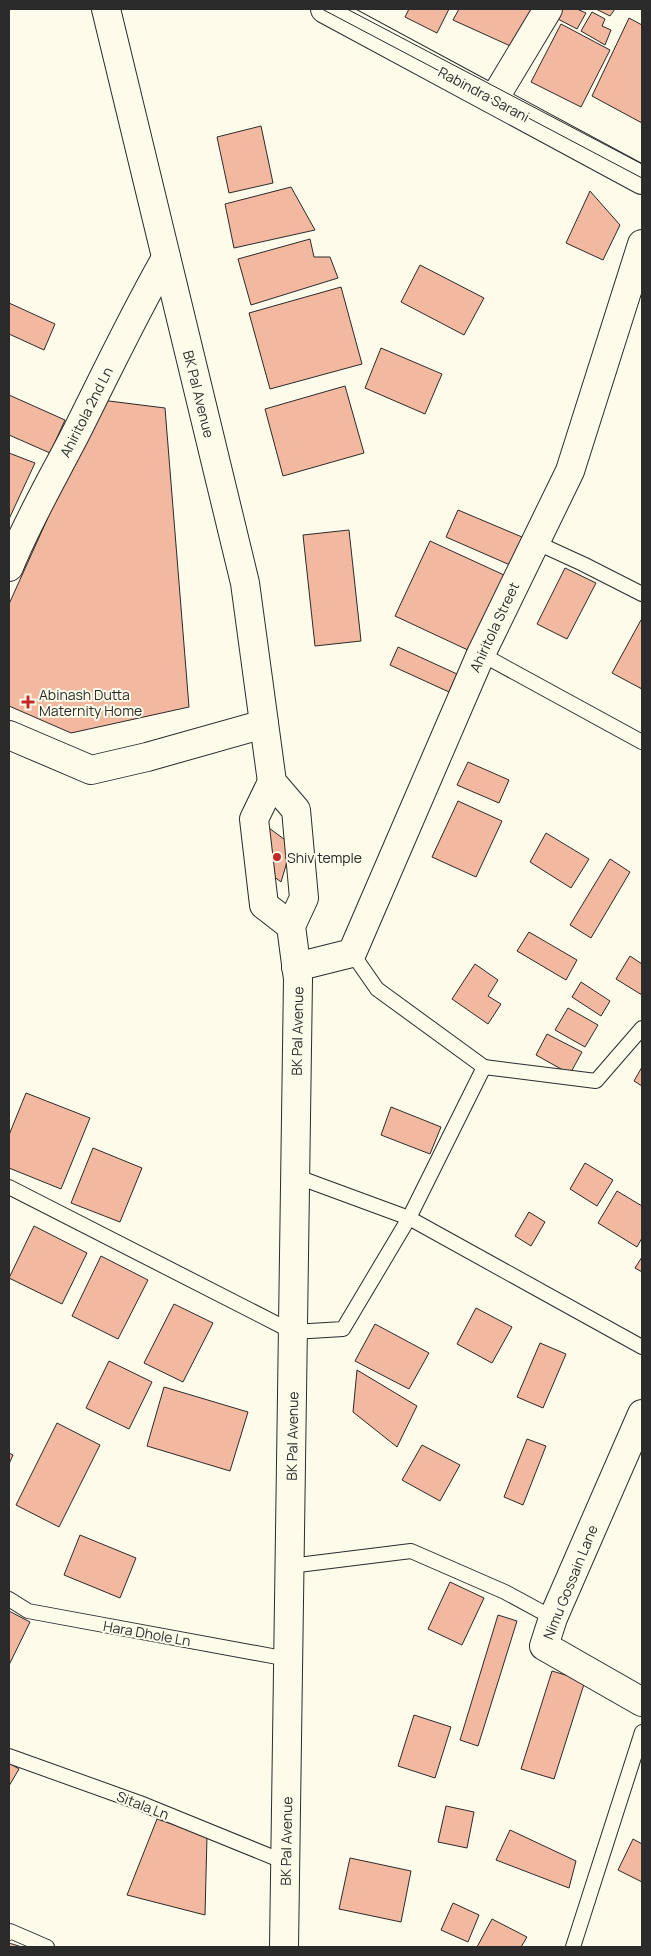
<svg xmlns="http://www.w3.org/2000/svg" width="651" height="1956" viewBox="0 0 651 1956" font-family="Manrope,sans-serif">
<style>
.building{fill:#f2b8a0;stroke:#2b2b2b}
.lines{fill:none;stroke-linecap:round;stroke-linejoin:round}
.lane-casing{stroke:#2b2b2b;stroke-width:16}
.street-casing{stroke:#2b2b2b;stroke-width:30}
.secondary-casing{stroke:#2b2b2b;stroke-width:30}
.lane{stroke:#fdfbea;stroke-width:14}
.street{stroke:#fdfbea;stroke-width:28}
.secondary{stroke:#fdfbea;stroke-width:28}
.tram{stroke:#2b2b2b;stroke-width:1}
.poi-dot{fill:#c62828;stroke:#fdfbea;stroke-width:2}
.labels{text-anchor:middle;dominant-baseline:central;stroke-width:4;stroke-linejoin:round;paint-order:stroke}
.street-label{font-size:14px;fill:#2b2b2b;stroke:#fdfbea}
.poi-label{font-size:14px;fill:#2b2b2b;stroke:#fdfbea;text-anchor:start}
</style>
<rect width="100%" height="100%" fill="#fdfbea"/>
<g class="building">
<polygon points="409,9 449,9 437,33 405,17"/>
<polygon points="459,9 539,9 517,49 453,20"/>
<polygon points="561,9 577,9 586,13 577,29 556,18"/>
<polygon points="596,9 615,9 610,16"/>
<polygon points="592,12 605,19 602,26 611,30 605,45 581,31"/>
<polygon points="629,18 642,25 642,123 592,96"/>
<polygon points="561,24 610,50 581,107 531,82"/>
<polygon points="261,126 273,183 229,193 217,137"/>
<polygon points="291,187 315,230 234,248 225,204"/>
<polygon points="590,191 620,225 603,260 566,243"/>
<polygon points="310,239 314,257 330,257 338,278 251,305 238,259"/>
<polygon points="420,265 484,298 464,335 401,302"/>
<polygon points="341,287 362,364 270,389 249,313"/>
<polygon points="9,303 55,324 44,350 9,334"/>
<polygon points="381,348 442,374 425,414 365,388"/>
<polygon points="345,386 364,453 283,476 265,409"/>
<polygon points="9,395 65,420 50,453 9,435"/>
<polygon points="101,400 165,408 189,707 71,733 9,706 9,604"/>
<polygon points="9,453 35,463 9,519"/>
<polygon points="458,510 522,537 510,565 446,537"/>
<polygon points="349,530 361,641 315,646 303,535"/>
<polygon points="430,541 504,575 470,651 395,616"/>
<polygon points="565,568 596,583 567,639 537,624"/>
<polygon points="641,620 642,620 642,689 612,673"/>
<polygon points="398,647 457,674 449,692 390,665"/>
<polygon points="468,762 509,780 499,803 457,785"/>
<polygon points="458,801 502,821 476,877 432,857"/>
<polygon points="269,828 292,845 281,882 264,869"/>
<polygon points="546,833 589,859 571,888 530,862"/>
<polygon points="610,859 630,872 591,938 570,925"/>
<polygon points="529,932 577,960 566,980 517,951"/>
<polygon points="630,956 642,964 642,995 616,979"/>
<polygon points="475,964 498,980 488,996 501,1004 488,1024 452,999"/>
<polygon points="581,982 610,1001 601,1016 572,997"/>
<polygon points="568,1008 598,1025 585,1047 555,1030"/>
<polygon points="547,1034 582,1052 570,1074 536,1055"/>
<polygon points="642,1067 642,1086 634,1081"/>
<polygon points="26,1093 90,1118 61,1189 9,1168 9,1135"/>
<polygon points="391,1107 441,1127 430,1154 381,1135"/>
<polygon points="93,1148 142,1168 120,1222 71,1203"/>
<polygon points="585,1163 613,1180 597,1206 570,1189"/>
<polygon points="617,1191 642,1206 642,1238 637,1247 598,1223"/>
<polygon points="529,1212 545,1222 531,1246 515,1236"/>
<polygon points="34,1226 87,1253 62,1304 9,1278"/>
<polygon points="101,1256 148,1280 118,1339 72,1316"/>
<polygon points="642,1257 642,1272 635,1268"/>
<polygon points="174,1304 213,1323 183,1382 144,1363"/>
<polygon points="476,1308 512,1327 492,1363 457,1344"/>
<polygon points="375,1324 429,1353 409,1389 355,1361"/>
<polygon points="540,1343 566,1354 543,1408 517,1397"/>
<polygon points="109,1361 152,1382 129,1429 86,1408"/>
<polygon points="357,1370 417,1406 397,1447 353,1412"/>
<polygon points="164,1387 248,1412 230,1471 147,1446"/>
<polygon points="57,1423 100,1445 59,1527 16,1505"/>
<polygon points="527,1439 546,1446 523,1505 504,1497"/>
<polygon points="422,1445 460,1465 440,1501 402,1480"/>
<polygon points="9,1453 13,1455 9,1464"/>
<polygon points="80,1535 136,1558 120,1598 64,1575"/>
<polygon points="450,1582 484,1598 462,1645 428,1629"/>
<polygon points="9,1611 30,1622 9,1665"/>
<polygon points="498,1615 517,1621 478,1746 460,1740"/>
<polygon points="552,1671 585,1681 554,1779 521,1769"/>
<polygon points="414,1715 451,1727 435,1778 398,1766"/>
<polygon points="9,1763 19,1769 9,1786"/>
<polygon points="446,1806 474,1812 467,1848 438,1842"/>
<polygon points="157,1819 207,1836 205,1915 127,1895"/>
<polygon points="510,1830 576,1861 569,1888 496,1860"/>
<polygon points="633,1839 642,1844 642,1882 618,1870"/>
<polygon points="350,1858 411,1871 401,1922 339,1909"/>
<polygon points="453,1903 479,1915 468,1942 441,1930"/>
<polygon points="492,1919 527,1937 521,1947 477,1947"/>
<polygon points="9,1943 22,1947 9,1947"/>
</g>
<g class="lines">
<defs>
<g id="lane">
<polyline points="535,542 583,564 642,594"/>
<polyline points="481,654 642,742"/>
<polyline points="484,1067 596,1081 642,1028"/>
<polyline points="295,1176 409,1218 642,1347"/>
<polyline points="9,1187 293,1332 343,1329 409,1218 484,1067 377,989 352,953"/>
<polyline points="290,1566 411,1551 505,1592 553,1618"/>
<polyline points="9,1599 28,1611 288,1659"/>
<polyline points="9,1756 140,1803 275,1858"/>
<polyline points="9,1933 10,1931 47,1947"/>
<polyline points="573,1947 642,1732"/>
</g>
<g id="street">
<polyline points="494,99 548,9"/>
<path d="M9,567C28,520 54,476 77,431C106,373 134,314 166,258"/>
<polyline points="9,735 91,770 147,757 264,724"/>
<polyline points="296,967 352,953 481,654 570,471 642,244"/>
</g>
<g id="secondary">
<polyline points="106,9 245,583 272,782 296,810 304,898 291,926 298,979 284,1947"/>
<polyline points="325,9 642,180"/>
<polyline points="272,782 254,819 264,905 291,926"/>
<polyline points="642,1414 553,1618 544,1646 642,1702"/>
</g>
</defs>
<use href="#lane" class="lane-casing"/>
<use href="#street" class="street-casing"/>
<use href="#secondary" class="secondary-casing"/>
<use href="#lane" class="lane"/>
<use href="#street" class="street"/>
<use href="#secondary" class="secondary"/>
<g class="tram">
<polyline points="322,9 642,178"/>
<polyline points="347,9 642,164"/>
</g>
</g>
<g class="poi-dot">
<path d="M25.5 694.5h5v5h5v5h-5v5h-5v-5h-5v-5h5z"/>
<circle cx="277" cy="857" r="5"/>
</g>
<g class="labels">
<g class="street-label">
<text transform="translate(484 94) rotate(28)">Rabindra Sarani</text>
<text transform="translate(199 394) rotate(76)">BK Pal Avenue</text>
<text transform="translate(86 412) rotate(-63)">Ahiritola 2nd Ln</text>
<text transform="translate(494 627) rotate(-65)">Ahiritola Street</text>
<text transform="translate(297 1031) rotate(-89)">BK Pal Avenue</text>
<text transform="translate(292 1436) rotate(-89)">BK Pal Avenue</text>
<text transform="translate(570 1582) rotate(-68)">Nimu Gossain Lane</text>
<text transform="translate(147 1633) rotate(10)">Hara Dhole Ln</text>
<text transform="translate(143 1805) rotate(21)">Sitala Ln</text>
<text transform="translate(286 1841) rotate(-89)">BK Pal Avenue</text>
</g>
<g class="poi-label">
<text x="39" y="694">Abinash Dutta<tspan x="39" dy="16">Maternity Home</tspan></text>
<text x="287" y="857">Shiv temple</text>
</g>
</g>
<rect width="651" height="1956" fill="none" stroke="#2b2b2b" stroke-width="20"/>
</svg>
